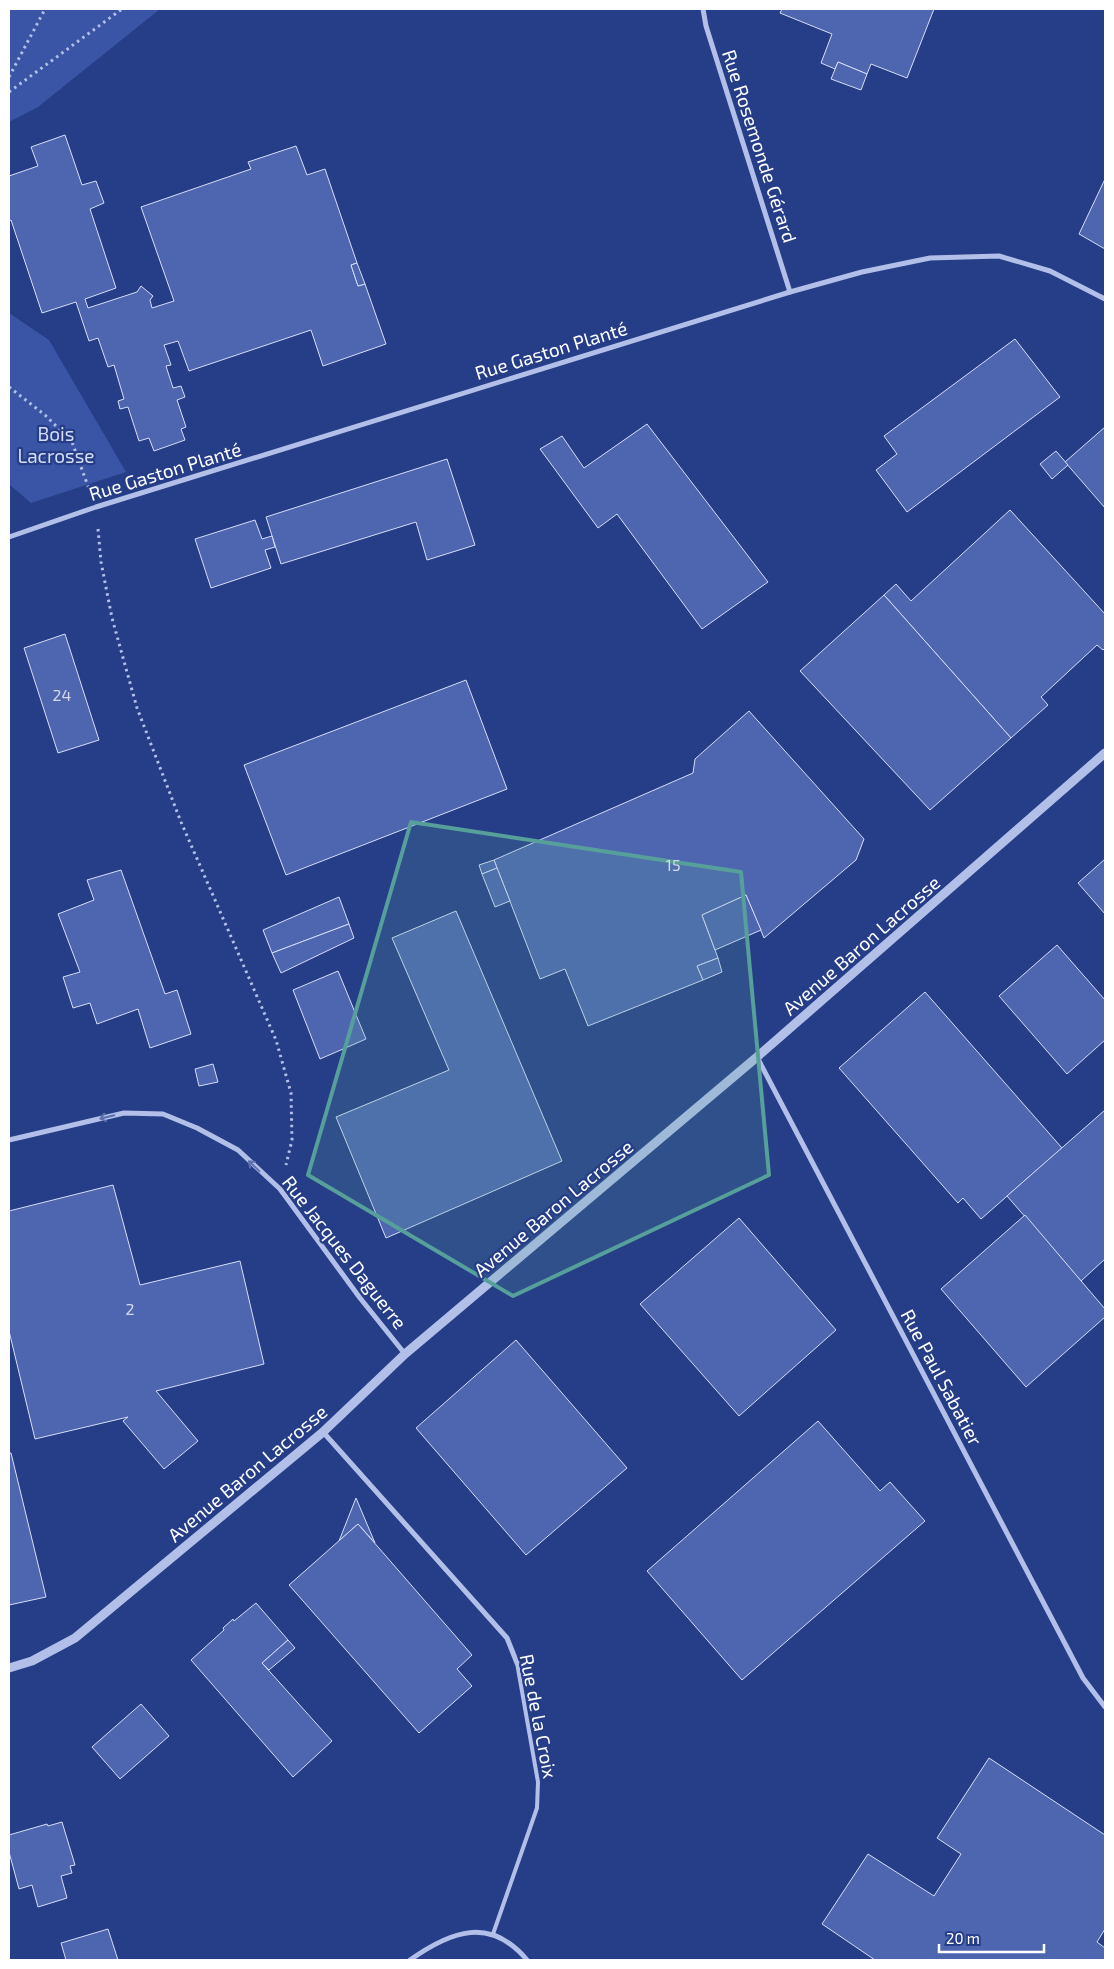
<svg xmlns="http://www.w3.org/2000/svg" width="1114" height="1969" viewBox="0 0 1114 1969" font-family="'Exo 2',sans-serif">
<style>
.green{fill:#3a55a5}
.building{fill:#4e66b0;stroke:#d6def7}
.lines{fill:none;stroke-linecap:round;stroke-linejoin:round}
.path{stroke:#b2c0e9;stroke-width:3;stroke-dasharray:2.5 4;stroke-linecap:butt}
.service{stroke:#b2c0e9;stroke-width:4}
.minor{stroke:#b2c0e9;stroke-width:5}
.tertiary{stroke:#b2c0e9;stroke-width:9}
.oneway{stroke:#5e71af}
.marked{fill:#579f9a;fill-opacity:0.2;stroke:#579f9a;stroke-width:4;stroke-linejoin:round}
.labels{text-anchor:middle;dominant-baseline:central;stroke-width:4.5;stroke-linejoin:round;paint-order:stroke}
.number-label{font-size:16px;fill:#d3d9eb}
.street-label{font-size:19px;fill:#fff;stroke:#263d88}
.park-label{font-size:19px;fill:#d6def7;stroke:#263d88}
</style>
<rect width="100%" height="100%" fill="#263d88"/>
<g class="green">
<polygon points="9,9 160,9 38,107 9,122"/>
<polygon points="9,313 49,340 126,472 31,503 9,484"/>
</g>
<g class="building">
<polygon points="782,9 934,9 907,78 871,64 867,74 838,62 835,69 821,63 832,34 780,13"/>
<polygon points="838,62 867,74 861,90 831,79"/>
<polygon points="65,135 82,185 96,181 104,203 90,209 116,288 85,299 88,308 137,292 141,286 153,296 150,300 152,308 174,301 141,207 251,169 248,162 296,146 307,175 325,169 357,263 351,265 358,286 365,284 386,344 323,366 311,330 189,371 178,341 164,345 171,365 166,366 173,388 181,386 185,397 177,400 186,427 181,429 185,440 154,451 149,438 139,441 128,407 120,409 118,401 124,399 114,365 108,367 98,338 89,341 76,302 42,313 11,220 9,221 9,176 38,166 31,147"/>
<polygon points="1105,179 1105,249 1079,234"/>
<polygon points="357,263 365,284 358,286 351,265"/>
<polygon points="1015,339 1060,397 907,512 876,470 897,454 884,436"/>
<polygon points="647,424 768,582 702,629 617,514 598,528 540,449 562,436 584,468"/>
<polygon points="1105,427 1105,508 1065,462"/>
<polygon points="1056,451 1068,465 1052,479 1040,464"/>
<polygon points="447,459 475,545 427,560 416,522 281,564 266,517"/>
<polygon points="1010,510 1105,614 1105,648 1103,650 1097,645 1041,697 1048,705 1011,738 884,595 896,584 911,601"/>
<polygon points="255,520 262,539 272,536 275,547 265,550 271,568 211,588 195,539"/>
<polygon points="884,595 1011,738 930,810 800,671"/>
<polygon points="65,634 99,740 58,753 24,648"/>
<polygon points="466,680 507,789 286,875 244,765"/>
<polygon points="749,711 864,839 856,860 764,938 746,895 702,915 718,958 697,966 703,980 588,1026 565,969 540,979 494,860 693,773 695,759"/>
<polygon points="1105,859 1105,914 1078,883"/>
<polygon points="494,860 497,868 482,874 479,865"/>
<polygon points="497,868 510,901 495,907 482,874"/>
<polygon points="121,870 165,994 177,990 191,1034 150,1048 138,1009 97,1024 90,1003 73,1008 63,977 80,972 58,914 94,900 87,880"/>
<polygon points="746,895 761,930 715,950 702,915"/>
<polygon points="339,897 349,924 272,953 263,930"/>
<polygon points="456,911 562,1161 386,1238 336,1117 449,1070 392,938"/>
<polygon points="349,924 354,938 281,973 272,953"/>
<polygon points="1057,945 1105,1000 1105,1040 1067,1074 999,996"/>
<polygon points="718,958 722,972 703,980 697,966"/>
<polygon points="338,971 366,1039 320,1059 293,990"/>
<polygon points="925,992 1062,1148 981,1219 963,1198 958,1203 839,1068"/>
<polygon points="213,1064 218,1082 199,1086 195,1069"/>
<polygon points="1105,1110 1105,1259 1081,1281 1007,1196"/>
<polygon points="113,1185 140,1285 240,1261 264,1364 156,1391 198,1441 164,1469 123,1421 128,1417 35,1439 9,1331 9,1211"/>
<polygon points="1025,1215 1105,1309 1105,1317 1026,1387 941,1289"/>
<polygon points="739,1218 836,1330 739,1416 640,1304"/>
<polygon points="516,1340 627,1468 526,1555 416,1428"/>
<polygon points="818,1421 880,1491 890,1482 925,1521 742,1680 647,1571"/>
<polygon points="9,1453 11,1453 46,1597 9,1605"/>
<polygon points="356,1498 375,1543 358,1524 339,1541"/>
<polygon points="358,1524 472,1655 457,1669 472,1686 419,1733 289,1585"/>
<polygon points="256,1603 288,1640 262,1663 332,1741 293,1777 191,1660 224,1630 223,1628 233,1619 234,1621"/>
<polygon points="288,1640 295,1648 269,1670 262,1663"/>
<polygon points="141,1704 169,1736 120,1779 92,1747"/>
<polygon points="989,1758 1105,1835 1105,1929 1097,1942 1105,1948 1105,1960 875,1960 822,1924 868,1854 934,1896 961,1854 937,1838"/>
<polygon points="62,1822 75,1865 70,1866 72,1873 61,1876 67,1898 38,1907 32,1885 19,1889 9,1852 9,1835 47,1824 48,1826"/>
<polygon points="108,1929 118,1960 66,1960 61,1943"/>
</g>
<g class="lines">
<g class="path">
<polyline points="9,77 45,9"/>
<polyline points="9,92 122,9"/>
<polyline points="9,387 45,415 72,442 89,489"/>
<polyline points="98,529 101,562 112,618 137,708 181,822 276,1040 291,1093 292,1140 286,1165"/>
</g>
<polyline class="service" points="493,1934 537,1808 538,1782 517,1663"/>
<g class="minor">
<polyline points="703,9 706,26 790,292"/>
<polyline points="9,537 96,507 790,292 862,272 930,258 999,256 1050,271 1105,299"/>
<polyline points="757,1057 1083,1678 1105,1707"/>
<polyline points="9,1140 124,1113 163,1114 197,1128 238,1150 280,1189 360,1298 405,1354"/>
<polyline points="323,1432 507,1638 517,1663"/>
<path d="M410,1960C451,1931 490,1916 527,1960"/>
</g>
<polyline class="tertiary" points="9,1668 32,1661 75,1638 299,1452 323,1432 405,1354 757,1057 1105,753"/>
</g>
<defs><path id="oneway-shaft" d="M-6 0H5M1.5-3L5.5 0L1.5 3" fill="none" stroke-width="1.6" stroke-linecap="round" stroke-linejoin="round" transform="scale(1.25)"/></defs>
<g class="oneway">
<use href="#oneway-shaft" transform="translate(107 1117) rotate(167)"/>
<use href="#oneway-shaft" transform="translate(254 1166) rotate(-137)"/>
</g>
<path class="marked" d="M411,822L741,872L769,1175L513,1296L308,1175Z"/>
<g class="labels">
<g class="number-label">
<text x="62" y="694">24</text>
<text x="673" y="864">15</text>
<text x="130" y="1308">2</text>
</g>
<g class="street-label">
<text transform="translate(760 146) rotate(72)">Rue Rosemonde Gérard</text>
<text transform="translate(551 350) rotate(-17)">Rue Gaston Planté</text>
<text transform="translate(165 471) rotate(-17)">Rue Gaston Planté</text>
<text transform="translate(861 945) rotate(-41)">Avenue Baron Lacrosse</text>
<text transform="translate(553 1208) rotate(-40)">Avenue Baron Lacrosse</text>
<text transform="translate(345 1252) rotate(52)">Rue Jacques Daguerre</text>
<text transform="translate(942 1377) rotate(62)">Rue Paul Sabatier</text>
<text transform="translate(247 1473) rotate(-40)">Avenue Baron Lacrosse</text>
<text transform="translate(539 1716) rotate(79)">Rue de la Croix</text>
</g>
<g class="park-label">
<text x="56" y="433">Bois<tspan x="56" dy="22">Lacrosse</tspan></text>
</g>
</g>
<rect width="1114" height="1969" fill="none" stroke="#ffffff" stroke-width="20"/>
<path d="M939 1944v8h105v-8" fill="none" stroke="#ffffff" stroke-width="2.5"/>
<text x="946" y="1944" font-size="15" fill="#ffffff" stroke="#263d88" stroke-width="4" paint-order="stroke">20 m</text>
</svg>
